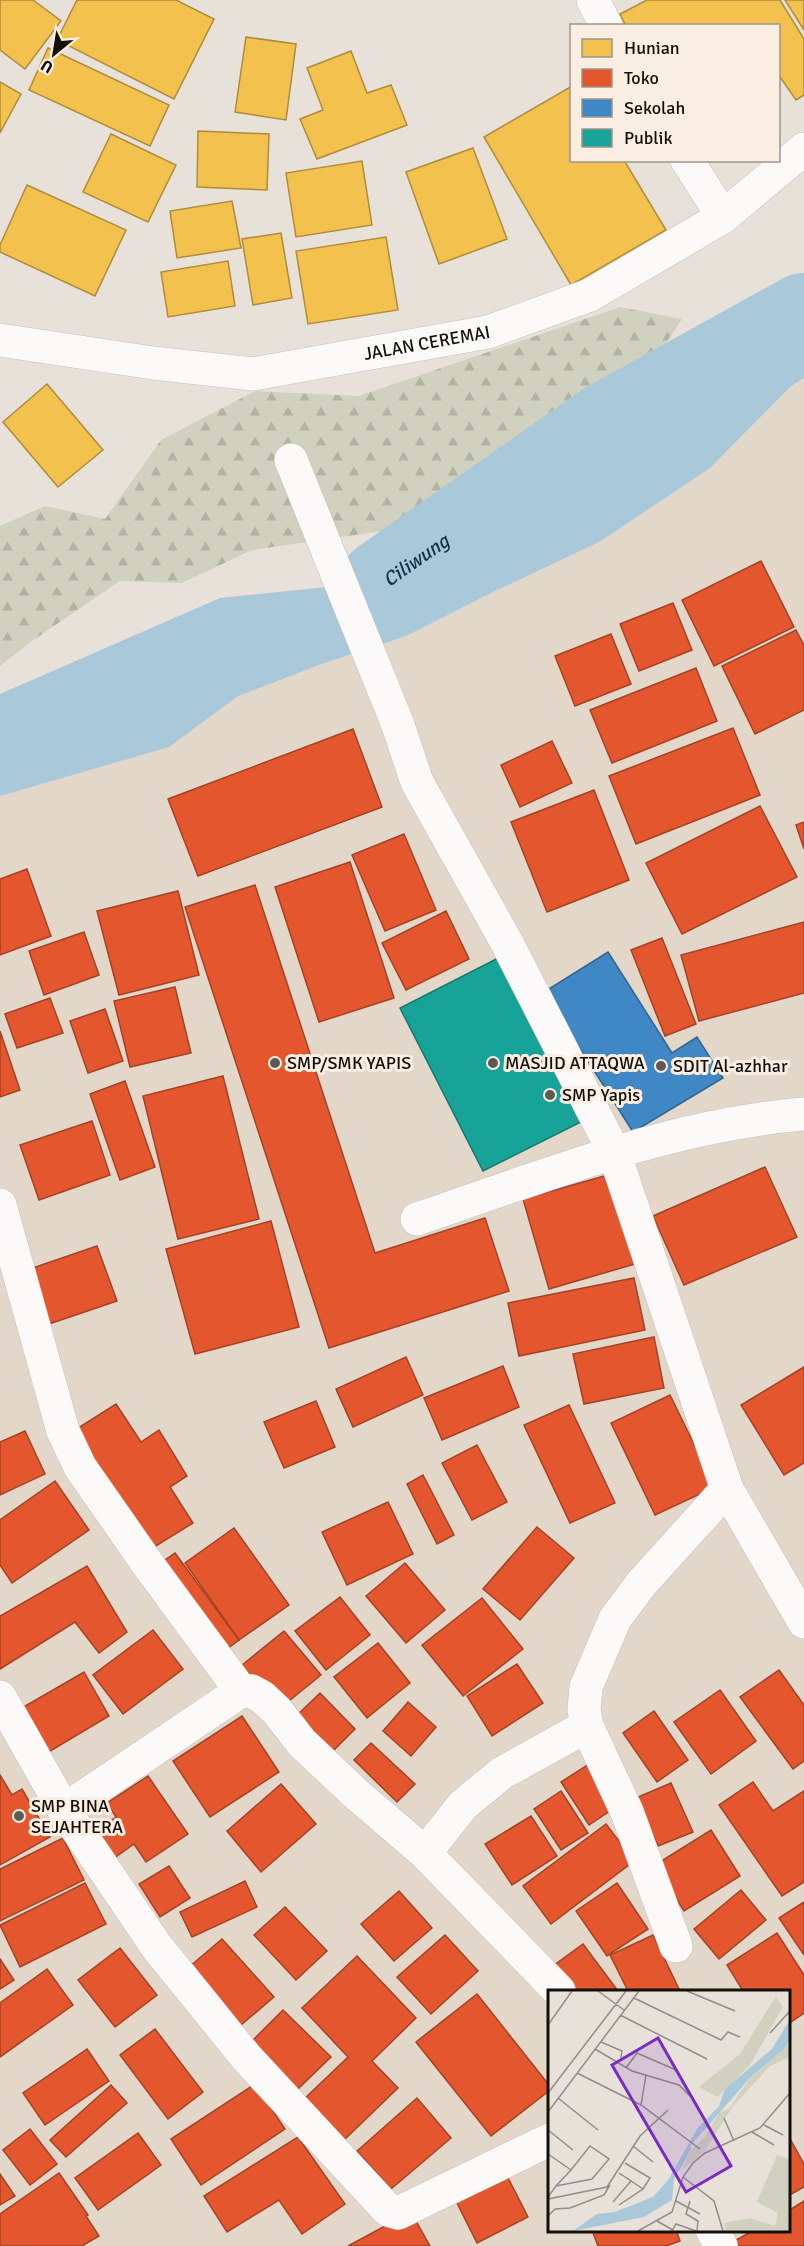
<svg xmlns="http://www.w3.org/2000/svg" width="804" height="2246" viewBox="0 0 804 2246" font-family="Signika,sans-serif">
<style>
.built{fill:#e3d7ca;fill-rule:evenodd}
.forest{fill:url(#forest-firs)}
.water{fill:#a9c8d9}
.homes{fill:#f2c14e;stroke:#af8c3a;stroke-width:1.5}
.shops{fill:#e4572e;stroke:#a54224;stroke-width:1.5}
.schools{fill:#3f88c5;stroke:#32648d;stroke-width:1.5}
.public{fill:#17a398;stroke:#16776e;stroke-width:1.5}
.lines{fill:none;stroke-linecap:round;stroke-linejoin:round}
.river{stroke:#a9c8d9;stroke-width:88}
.street-casing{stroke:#c4bfba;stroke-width:34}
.secondary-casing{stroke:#c4bfba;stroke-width:34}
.street{stroke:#fbfaf9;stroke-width:33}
.secondary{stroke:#fbfaf9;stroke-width:33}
.poi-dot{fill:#5d5953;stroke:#faeee2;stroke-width:2}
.labels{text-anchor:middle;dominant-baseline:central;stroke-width:6;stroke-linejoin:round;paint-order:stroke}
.street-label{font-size:18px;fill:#13100b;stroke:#faeee2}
.poi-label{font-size:18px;fill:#13100b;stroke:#faeee2;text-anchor:start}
.water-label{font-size:20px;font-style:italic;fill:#0e3649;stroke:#faeee2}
.inset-river{fill:none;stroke:#a9c8d9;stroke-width:3}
.inset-road{fill:none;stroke:#928d87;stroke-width:1.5}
.view{fill:#7b2cbf;fill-opacity:0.15;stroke:#7b2cbf;stroke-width:3}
.inset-edge{fill:none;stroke:#13100b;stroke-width:3}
</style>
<defs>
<pattern id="forest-firs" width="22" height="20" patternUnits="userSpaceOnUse" patternTransform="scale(1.5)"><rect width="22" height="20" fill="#d0d2bf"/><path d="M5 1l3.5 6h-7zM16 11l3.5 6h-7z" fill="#b2b3a3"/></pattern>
</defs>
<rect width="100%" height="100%" fill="#e7e1da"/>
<path class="built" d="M804,362V2246H0V777ZM549,1991H788V2230H549Z"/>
<polygon class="forest" points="620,307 682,319 658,355 537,432 450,503 397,529 252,550 182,583 120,581 32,641 0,666 0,526 45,506 105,519 161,440 255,391 359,396"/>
<polygon class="water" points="804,290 804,378 791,386 710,468 601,541 493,592 406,636 319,665 238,696 169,747 0,796 0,694 220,598 347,585 608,447 700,349"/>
<g class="homes">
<polygon points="0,0 33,0 61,21 25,69 0,50"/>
<polygon points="77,0 176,0 214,19 174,99 57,40"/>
<polygon points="647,0 780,0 804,39 804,95 796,100 778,74 778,26 626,26 620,14"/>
<polygon points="785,0 804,0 804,30"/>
<polygon points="246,37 296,44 286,120 235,112"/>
<polygon points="48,48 169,105 150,146 29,90"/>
<polygon points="351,51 367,93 391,85 407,125 317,159 300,119 323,110 307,68"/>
<polygon points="0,82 21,94 0,133"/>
<polygon points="572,86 572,160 624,160 666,230 571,285 484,137"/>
<polygon points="198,131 269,134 267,190 197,187"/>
<polygon points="111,134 176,165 148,222 83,192"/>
<polygon points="473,148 507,239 439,264 406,172"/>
<polygon points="362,161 372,225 296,237 286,173"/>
<polygon points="27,185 126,230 95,296 0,252 0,245"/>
<polygon points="232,201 241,248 177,258 170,211"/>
<polygon points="281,233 292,298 253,305 242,239"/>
<polygon points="386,237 398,310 308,324 296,251"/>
<polygon points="228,261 235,306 168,317 161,272"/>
<polygon points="47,384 103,450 58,487 3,422"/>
</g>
<g class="shops">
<polygon points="761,561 794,627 714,666 682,600"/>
<polygon points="673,603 692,650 639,671 620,624"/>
<polygon points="796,630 804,645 804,710 755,734 722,666"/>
<polygon points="611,634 631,684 575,706 555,656"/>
<polygon points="696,668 717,721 612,763 590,710"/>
<polygon points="733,728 760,795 636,844 609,776"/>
<polygon points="353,729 382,807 198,876 168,799"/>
<polygon points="552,741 572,783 520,807 501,765"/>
<polygon points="594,790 629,880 547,912 511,822"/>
<polygon points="760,806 797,877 682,934 646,863"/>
<polygon points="804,822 804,849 796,825"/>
<polygon points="404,834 436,910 385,931 352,855"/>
<polygon points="350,862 394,998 319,1022 275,887"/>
<polygon points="27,869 51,936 0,955 0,879"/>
<polygon points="255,885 375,1253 485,1218 509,1291 329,1348 185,907"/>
<polygon points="178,891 199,975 119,995 97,911"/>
<polygon points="446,911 469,959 406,990 382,943"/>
<polygon points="804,922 804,993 699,1021 681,955"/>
<polygon points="84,932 99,975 44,995 29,951"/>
<polygon points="662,938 696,1024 665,1036 631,950"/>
<polygon points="175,987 191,1053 130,1067 114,1001"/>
<polygon points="50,998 63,1033 17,1048 5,1014"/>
<polygon points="105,1009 123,1061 88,1073 70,1021"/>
<polygon points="0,1031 20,1090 0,1097"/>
<polygon points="223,1076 259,1219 178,1239 143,1096"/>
<polygon points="125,1081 155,1167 120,1180 90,1094"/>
<polygon points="92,1121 110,1175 39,1200 20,1145"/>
<polygon points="765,1167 797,1237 684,1285 653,1216"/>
<polygon points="608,1175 635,1264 549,1289 523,1199"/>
<polygon points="271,1221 299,1327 195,1354 166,1249"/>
<polygon points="97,1246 117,1301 43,1326 24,1271"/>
<polygon points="634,1278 645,1330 519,1356 508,1303"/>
<polygon points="654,1337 664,1388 584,1404 573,1354"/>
<polygon points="406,1357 423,1395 353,1427 336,1389"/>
<polygon points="503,1366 519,1407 442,1440 424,1398"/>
<polygon points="804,1367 804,1463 784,1475 741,1405"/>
<polygon points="670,1395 715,1487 655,1515 611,1423"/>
<polygon points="316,1401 335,1447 284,1468 264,1422"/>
<polygon points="116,1404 141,1442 159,1430 187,1476 170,1487 193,1523 151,1549 75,1430"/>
<polygon points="569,1405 615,1503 570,1523 524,1425"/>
<polygon points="25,1431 45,1474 0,1495 0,1442"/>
<polygon points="477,1445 507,1502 472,1520 442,1463"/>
<polygon points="423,1475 454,1535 437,1544 407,1484"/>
<polygon points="55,1481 89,1530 12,1583 0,1565 0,1520"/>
<polygon points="388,1502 413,1554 347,1585 322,1532"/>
<polygon points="537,1527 574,1558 520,1620 483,1589"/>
<polygon points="234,1528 289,1605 239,1640 185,1563"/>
<polygon points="175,1553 239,1640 223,1652 158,1565"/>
<polygon points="405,1563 445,1610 406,1643 366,1596"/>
<polygon points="87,1566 127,1632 99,1653 75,1622 0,1669 0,1616"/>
<polygon points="340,1597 370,1635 326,1670 295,1631"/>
<polygon points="482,1598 523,1649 463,1696 422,1645"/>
<polygon points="153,1630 183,1669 123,1714 93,1675"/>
<polygon points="284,1631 321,1675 278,1710 242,1665"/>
<polygon points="378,1643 410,1683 367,1718 334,1677"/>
<polygon points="517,1664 543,1703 492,1736 467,1696"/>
<polygon points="779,1670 804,1705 804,1761 793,1769 740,1697"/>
<polygon points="84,1672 109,1716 47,1753 20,1709"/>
<polygon points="720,1690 756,1741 711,1774 674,1722"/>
<polygon points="320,1693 355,1729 327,1757 291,1721"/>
<polygon points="408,1702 436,1727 411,1756 383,1731"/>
<polygon points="654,1711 688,1760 657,1782 623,1733"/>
<polygon points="242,1716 279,1772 210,1817 173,1761"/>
<polygon points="371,1743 415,1784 397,1802 354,1760"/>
<polygon points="592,1762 619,1805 589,1825 561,1782"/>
<polygon points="0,1775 12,1795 22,1789 50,1837 0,1865"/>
<polygon points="148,1776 188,1834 146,1862 134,1844 113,1859 95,1832 116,1817 107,1803"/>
<polygon points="753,1782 773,1811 804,1791 804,1882 782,1896 719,1805"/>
<polygon points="671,1783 693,1832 658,1846 636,1798"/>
<polygon points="281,1784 316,1824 261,1872 227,1831"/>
<polygon points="561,1791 588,1833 561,1850 534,1809"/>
<polygon points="531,1816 557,1856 512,1885 485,1844"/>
<polygon points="606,1824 634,1861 551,1924 523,1886"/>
<polygon points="711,1830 740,1876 684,1911 655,1865"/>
<polygon points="63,1838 84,1880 0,1921 0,1869"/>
<polygon points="169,1866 190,1898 160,1917 139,1884"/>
<polygon points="245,1881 257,1907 192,1937 180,1912"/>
<polygon points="85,1883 106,1924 20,1967 0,1925"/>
<polygon points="617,1883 648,1929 607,1956 576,1911"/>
<polygon points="741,1890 766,1920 719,1959 694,1929"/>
<polygon points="399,1891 432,1928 394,1961 361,1924"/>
<polygon points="804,1902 804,1955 779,1918"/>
<polygon points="285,1907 327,1951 296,1980 254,1935"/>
<polygon points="777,1933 804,1975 804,2013 788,2024 788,1991 743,1991 727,1965"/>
<polygon points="445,1935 478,1971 431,2014 397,1977"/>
<polygon points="653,1935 680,1991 628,1991 610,1955"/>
<polygon points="222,1939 274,1997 234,2031 182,1973"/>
<polygon points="583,1944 618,1991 571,1991 553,1966"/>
<polygon points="120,1948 157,1995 115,2027 78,1980"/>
<polygon points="357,1956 416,2018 372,2061 398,2088 342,2142 302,2101 348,2057 302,2008"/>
<polygon points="0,1959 14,1980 0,1989"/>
<polygon points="47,1969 73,2005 0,2057 0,2003"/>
<polygon points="477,1994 549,2085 549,2091 491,2136 416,2042"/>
<polygon points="283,2010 331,2057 298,2089 251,2042"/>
<polygon points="155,2029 203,2092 168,2119 120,2055"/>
<polygon points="87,2049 109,2081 45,2125 23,2093"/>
<polygon points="255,2084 285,2129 201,2185 171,2139"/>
<polygon points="111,2085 127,2103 66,2157 50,2140"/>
<polygon points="417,2098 451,2138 391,2189 357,2151"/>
<polygon points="30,2129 57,2164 30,2185 3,2150"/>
<polygon points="138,2133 161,2165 98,2210 75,2178"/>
<polygon points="788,2135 804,2164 804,2187 788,2196"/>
<polygon points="298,2137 345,2204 302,2234 279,2200 227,2232 204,2196"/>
<polygon points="503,2168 528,2217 477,2243 452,2193"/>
<polygon points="59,2173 88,2215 86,2216 99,2236 82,2246 0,2246 0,2214"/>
<polygon points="0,2174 15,2196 0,2205"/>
<polygon points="804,2201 804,2246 731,2246 729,2244 754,2230 788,2230 788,2211"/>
<polygon points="411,2212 430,2246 348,2246"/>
<polygon points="592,2230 676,2230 680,2241 666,2246 598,2246"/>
</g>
<polygon class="schools" points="608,952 672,1053 697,1037 723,1078 633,1132 544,992"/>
<polygon class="public" points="504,955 587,1119 483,1171 400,1008"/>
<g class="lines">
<path class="river" id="s1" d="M383,583L607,426L804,317"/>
<defs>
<g id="street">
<polyline points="593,0 606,26"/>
<polyline points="687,160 723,217"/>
<polyline points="291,460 398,725 417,782 507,943 614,1152 727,1489 804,1622"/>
<polyline points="0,1205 63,1431 80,1467 149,1566 241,1691 251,1691 262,1697 277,1711 301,1742 355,1793 425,1853 559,1991"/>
<path d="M417,1219C544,1176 670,1125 804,1114"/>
<polyline points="0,1697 64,1810 157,1947 246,2057 388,2210 398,2213 549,2140"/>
<polyline points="587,1726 627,1812 676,1946"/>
<polyline points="64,1810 241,1691"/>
<polyline points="425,1853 463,1805 502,1773 587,1726 584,1710 586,1687 615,1619 641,1584 727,1489"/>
<polyline points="712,2230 721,2246"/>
</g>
<g id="secondary">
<path id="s2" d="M0,340L153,363L253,374L488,332L590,295L723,217L804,149"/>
</g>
</defs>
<use href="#street" class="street-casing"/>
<use href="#secondary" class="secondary-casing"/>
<use href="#street" class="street"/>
<use href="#secondary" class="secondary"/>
</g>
<g class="poi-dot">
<circle cx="275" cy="1063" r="6"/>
<circle cx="493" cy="1063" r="6"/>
<circle cx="661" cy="1066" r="6"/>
<circle cx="550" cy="1095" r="6"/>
<circle cx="19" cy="1816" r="6"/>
</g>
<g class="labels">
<g class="street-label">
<text stroke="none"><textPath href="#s2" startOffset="432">JALAN CEREMAI</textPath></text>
</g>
<g class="poi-label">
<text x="287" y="1063">SMP/SMK YAPIS</text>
<text x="505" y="1063">MASJID ATTAQWA</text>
<text x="673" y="1066">SDIT Al-azhhar</text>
<text x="562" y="1095">SMP Yapis</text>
<text x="31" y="1806">SMP BINA<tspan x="31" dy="21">SEJAHTERA</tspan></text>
</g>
<g class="water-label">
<text stroke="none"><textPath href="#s1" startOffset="40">Ciliwung</textPath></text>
</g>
</g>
<g transform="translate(548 1990)">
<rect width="242" height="242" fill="#e7e1da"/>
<path d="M228,6L235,17L202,75L170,107L151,97L192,64ZM241,54V67L222,76L185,116L156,162L134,180L141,162L157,147L171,123L181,119L200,91ZM229,165L241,169V241H178L176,233L202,228L227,236L230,223L209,212Z" fill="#d0d2bf"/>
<path d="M241,31V52L237,58L201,89L144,154L126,189L124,210L96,227L25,241L49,224L67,222L105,207L120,190L149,139L171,116L177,99L224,59Z" fill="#a9c8d9"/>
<path class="inset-river" d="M130,180L142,157"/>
<path class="inset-road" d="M50,1L76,20M139,1L187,21M86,8L173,50L180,42L192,47M72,25L159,69M0,35L24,1M222,43L242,21M53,52L74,61L73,68M47,59L84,81L131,95L145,109M78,78L89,63L128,80M29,83L93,115L152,159M0,103L78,1M10,108L50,140M93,115L98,85M0,122L91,1M176,128L186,151M216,135L235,145M0,140L25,160M204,142L226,155M85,156L105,172M0,164L23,180M77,173L102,188L95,199M135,187L166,211L175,241M0,207L8,196L23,180L42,156L61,169L44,189L8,196M0,209L59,197L92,146L120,120M128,211L152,224M142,211L138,224L150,231L149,241M65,212L83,191L71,183M71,215L95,199L83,191M0,226L7,219L22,218L56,205L62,195M109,231L125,240M90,241L124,222L135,187L145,173L157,163L212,138L242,103M124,241L128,234L148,241"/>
<path class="view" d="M110,48L183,176L138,202L64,75Z"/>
<rect width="242" height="242" class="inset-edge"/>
</g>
<rect x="570" y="24" width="210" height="138" fill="#faeee2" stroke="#9e958c" stroke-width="1.5"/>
<rect x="582" y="39" width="30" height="18" fill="#f2c14e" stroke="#9e958c" stroke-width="1.5"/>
<text x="624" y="54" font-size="18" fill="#13100b">Hunian</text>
<rect x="582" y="69" width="30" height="18" fill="#e4572e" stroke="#9e958c" stroke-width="1.5"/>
<text x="624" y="84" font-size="18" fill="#13100b">Toko</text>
<rect x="582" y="99" width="30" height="18" fill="#3f88c5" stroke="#9e958c" stroke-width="1.5"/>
<text x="624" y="114" font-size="18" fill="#13100b">Sekolah</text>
<rect x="582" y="129" width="30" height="18" fill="#17a398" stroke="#9e958c" stroke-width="1.5"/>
<text x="624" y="144" font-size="18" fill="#13100b">Publik</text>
<g transform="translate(54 54) rotate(210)" stroke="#faeee2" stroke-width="4.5" paint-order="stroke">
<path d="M0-4.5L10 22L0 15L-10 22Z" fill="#13100b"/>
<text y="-9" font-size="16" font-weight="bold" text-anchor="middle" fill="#13100b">U</text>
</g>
</svg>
